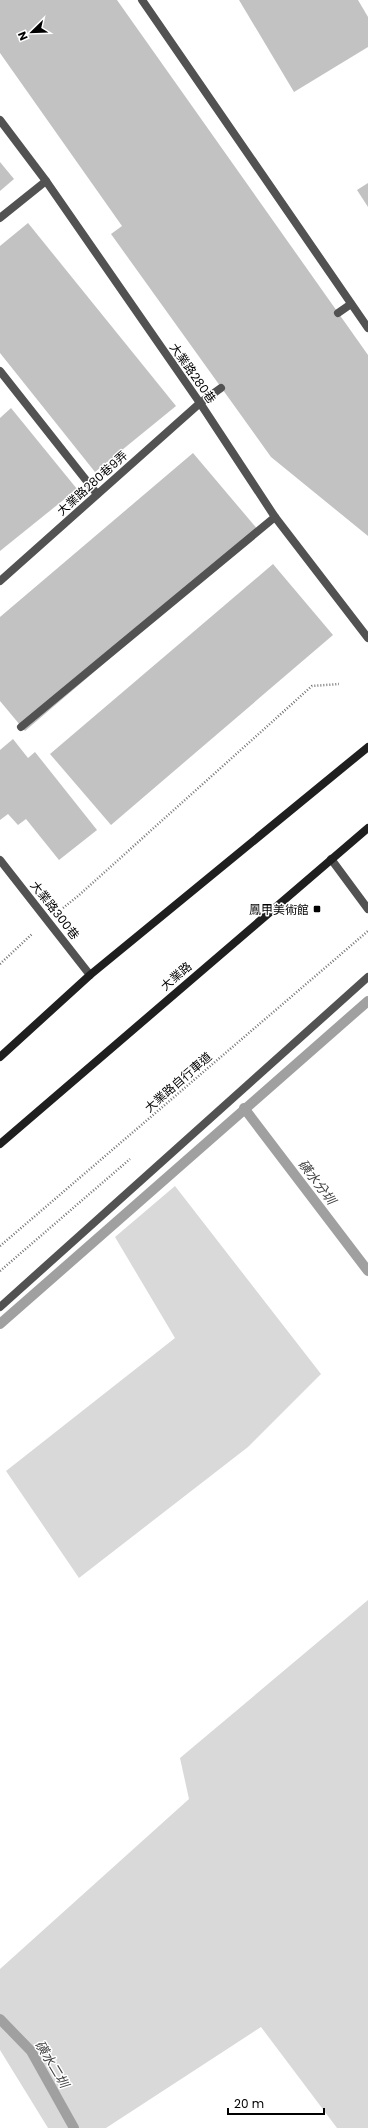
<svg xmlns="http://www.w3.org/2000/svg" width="368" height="2128" viewBox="0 0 368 2128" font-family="Poppins,'Noto Sans TC',sans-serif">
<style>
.green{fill:#d9d9d9}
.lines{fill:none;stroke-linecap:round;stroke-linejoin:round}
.stream{stroke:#a0a0a0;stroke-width:10}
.building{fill:#c2c2c2}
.path{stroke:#747474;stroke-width:2.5;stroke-dasharray:1 2;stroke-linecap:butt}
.service{stroke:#525252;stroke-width:8}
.secondary{stroke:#1f1f1f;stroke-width:8}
.poi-dot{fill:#000;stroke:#fff;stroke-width:1.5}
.labels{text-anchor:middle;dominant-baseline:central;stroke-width:3;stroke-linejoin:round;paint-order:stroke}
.street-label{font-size:12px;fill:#000;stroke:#fff}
.poi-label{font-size:12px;fill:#000;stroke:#fff;text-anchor:end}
.water-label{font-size:13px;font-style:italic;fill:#414141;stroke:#fff}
</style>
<rect width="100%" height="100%" fill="#fff"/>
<g class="green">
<polygon points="175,1186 321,1374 248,1447 79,1578 6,1471 175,1338 115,1237"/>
<polygon points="368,1600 368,2128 337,2128 261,2027 106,2128 48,2128 0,2050 0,1969 189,1799 180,1758"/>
</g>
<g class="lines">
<g class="stream">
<polyline points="244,1108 368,1271"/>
<polyline points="0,1324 368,1001"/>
<polyline points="0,2019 31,2051 74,2128"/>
</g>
</g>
<g class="building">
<polygon points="0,0 117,0 368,355 368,536 271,457 111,234 122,226 0,53"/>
<polygon points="239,0 358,0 368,17 368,47 294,92"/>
<polygon points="0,162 14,179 0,191"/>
<polygon points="368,183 368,207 357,190"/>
<polygon points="28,223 176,406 95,472 0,353 0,246"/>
<polygon points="11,408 77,489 0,551 0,418"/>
<polygon points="193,453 259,531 25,731 0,701 0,617"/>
<polygon points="273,564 333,635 111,825 50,754"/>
<polygon points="13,739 28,758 35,752 97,830 59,860 26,819 18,825 8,814 0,820 0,750"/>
</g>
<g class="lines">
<g class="path">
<polyline points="63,908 78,896 312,686 339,684"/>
<polyline points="0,964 32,934"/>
<polyline points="0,1246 368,931"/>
<polyline points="0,1271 130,1159"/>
</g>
<g class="service">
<polyline points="142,0 368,328"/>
<polyline points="0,120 46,181 200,403 275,517 368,638"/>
<polyline points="0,218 46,181"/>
<polyline points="338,313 351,304"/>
<polyline points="0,371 97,494"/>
<polyline points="0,581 200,403 221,388"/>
<polyline points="21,727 275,517"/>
<polyline points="331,859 368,909"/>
<polyline points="0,860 90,975"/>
<polyline points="0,1307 368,977"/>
</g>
<g class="secondary">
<polyline points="0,1057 90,975 368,747"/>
<polyline points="0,1144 368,828"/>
</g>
</g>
<rect class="poi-dot" x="313" y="905" width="8" height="8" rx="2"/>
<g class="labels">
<g class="street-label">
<text transform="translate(193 373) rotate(55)">大業路280巷</text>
<text transform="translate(92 483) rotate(-42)">大業路280巷9弄</text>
<text transform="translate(55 910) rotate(52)">大業路300巷</text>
<text transform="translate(176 976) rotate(-41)">大業路</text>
<text transform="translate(178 1082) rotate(-41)">大業路自行車道</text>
</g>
<g class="poi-label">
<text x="309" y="909">鳳甲美術館</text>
</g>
<g class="water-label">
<text transform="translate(317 1182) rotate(53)">磺水分圳</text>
<text transform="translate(52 2064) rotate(59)">磺水二圳</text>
</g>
</g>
<g transform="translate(32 32) rotate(247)" stroke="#ffffff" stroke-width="3" paint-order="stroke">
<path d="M0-3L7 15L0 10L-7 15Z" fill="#000000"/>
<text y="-6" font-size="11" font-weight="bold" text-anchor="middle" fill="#000000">N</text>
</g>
<path d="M228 2108v6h96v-6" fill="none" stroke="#000000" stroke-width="2"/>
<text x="234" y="2108" font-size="12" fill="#000000" stroke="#ffffff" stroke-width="3" paint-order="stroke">20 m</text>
</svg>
